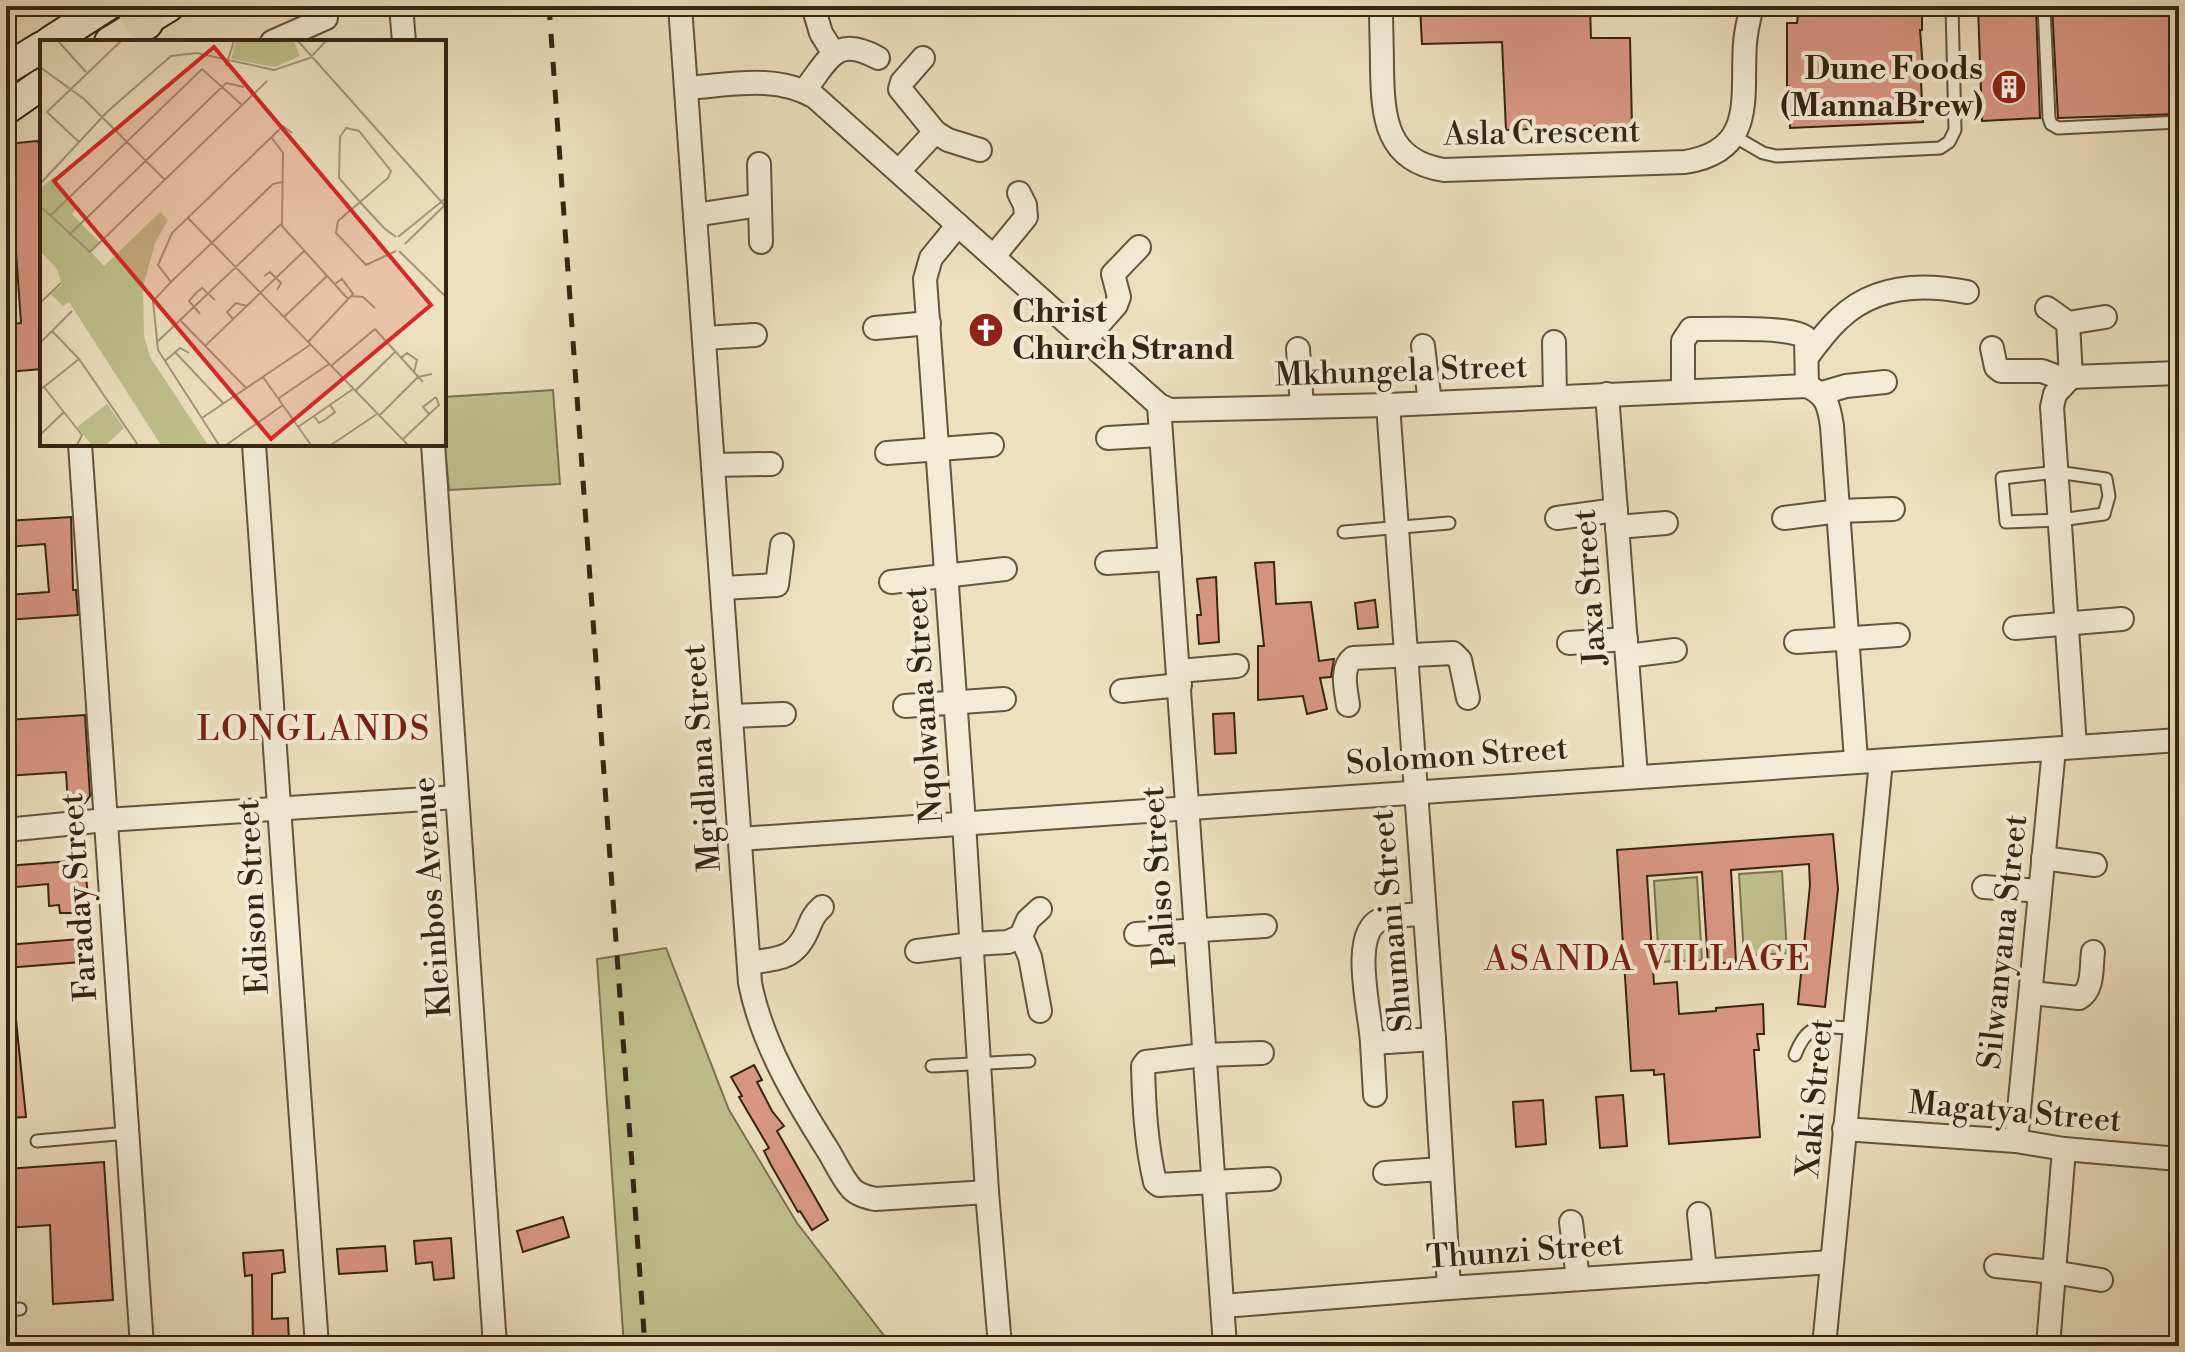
<svg xmlns="http://www.w3.org/2000/svg" width="2185" height="1352" viewBox="0 0 2185 1352" font-family="'Libre Bodoni',serif">
<style>
.green{fill:#bfc08c;stroke:#7a724f;stroke-width:2}
.building{fill:#da9784;stroke:#352512;stroke-width:2}
.lines{fill:none;stroke-linecap:round;stroke-linejoin:round}
.lane-casing{stroke:#63543d;stroke-width:15}
.street-casing{stroke:#63543d;stroke-width:26}
.secondary-casing{stroke:#352512;stroke-width:34}
.highway-casing{stroke:#352512;stroke-width:42}
.lane{stroke:#f3ebd5;stroke-width:11}
.street{stroke:#f3ebd5;stroke-width:22}
.secondary{stroke:#f3ebd5;stroke-width:30}
.highway{stroke:#ede0be;stroke-width:38}
.rail{stroke:#352512;stroke-width:5;stroke-dasharray:14 14;stroke-linecap:butt}
.labels{text-anchor:middle;dominant-baseline:central;stroke-width:8;stroke-linejoin:round;paint-order:stroke}
.poi-label{font-size:32px;font-weight:bold;fill:#352512;stroke:#f3ebd5;text-anchor:end}
.street-label{font-size:32px;fill:#352512;stroke:#f3ebd5}
.neighbourhood-label{font-size:34px;letter-spacing:2px;fill:#7a1f14;stroke:#f3ebd5}
.inset-road{fill:none;stroke:#a39579;stroke-width:2}
.view{fill:#d62828;fill-opacity:0.15;stroke:#d62828;stroke-width:4}
.inset-edge{fill:none;stroke:#352512;stroke-width:4}
</style>
<rect width="100%" height="100%" fill="#ede0be"/>
<filter id="stains"><feTurbulence type="fractalNoise" baseFrequency=".0025" numOctaves="4"/><feColorMatrix values="0 0 0 0 .2 0 0 0 0 .09 0 0 0 0 .02 0 0 0 .5 -.17"/></filter>
<radialGradient id="worn" r=".72"><stop offset=".6" stop-color="#630" stop-opacity="0"/><stop offset="1" stop-color="#630" stop-opacity=".3"/></radialGradient>
<g class="green">
<polygon points="553,390 560,484 449,490 444,436 444,397"/>
<polygon points="1782,871 1787,953 1744,956 1739,874"/>
<polygon points="1697,877 1702,960 1659,962 1654,881"/>
<polygon points="666,948 729,1110 797,1223 892,1346 624,1346 597,959"/>
</g>
<g class="building">
<polygon points="1420,6 1590,6 1591,38 1630,38 1632,125 1506,130 1502,42 1422,44"/>
<polygon points="1799,6 1919,6 1922,9 1922,30 1920,30 1924,81 1921,81 1923,122 1790,128 1789,86 1787,86 1787,23 1797,23"/>
<polygon points="1978,6 2036,6 2040,118 1982,121"/>
<polygon points="2052,6 2179,6 2179,114 2058,118"/>
<polygon points="37,141 42,146 42,369 6,372 6,325 21,323 9,152 17,143"/>
<polygon points="71,517 73,590 76,590 78,615 6,620 6,595 49,592 45,544 6,547 6,521"/>
<polygon points="1274,562 1276,604 1311,602 1319,661 1334,659 1331,677 1320,678 1327,709 1307,714 1303,696 1258,700 1258,646 1264,646 1255,563"/>
<polygon points="1216,577 1219,642 1199,644 1197,615 1201,615 1197,579"/>
<polygon points="1375,600 1378,627 1358,629 1355,603"/>
<polygon points="1234,713 1236,753 1215,754 1213,714"/>
<polygon points="85,715 90,796 84,804 68,805 66,772 6,776 6,720"/>
<polygon points="1833,834 1838,889 1825,1007 1798,1004 1810,885 1809,864 1731,870 1736,962 1708,964 1702,872 1647,876 1654,984 1677,982 1679,1014 1716,1011 1716,1008 1763,1004 1764,1034 1757,1034 1759,1050 1754,1050 1760,1137 1669,1144 1664,1074 1654,1075 1654,1070 1631,1071 1617,850"/>
<polygon points="84,860 90,913 60,913 59,905 49,906 48,884 6,888 6,866"/>
<polygon points="80,939 81,962 6,968 6,945"/>
<polygon points="15,1010 26,1117 6,1118 6,1011"/>
<polygon points="754,1065 762,1080 757,1082 772,1111 784,1126 777,1131 828,1220 812,1230 800,1211 798,1212 771,1165 764,1151 769,1148 739,1097 742,1096 731,1077"/>
<polygon points="1623,1095 1627,1146 1600,1148 1596,1097"/>
<polygon points="1543,1100 1546,1144 1516,1147 1513,1102"/>
<polygon points="104,1162 113,1300 53,1304 50,1225 6,1228 6,1169"/>
<polygon points="563,1217 569,1237 523,1252 517,1231"/>
<polygon points="451,1238 454,1278 434,1280 432,1262 416,1264 414,1241"/>
<polygon points="385,1246 387,1271 339,1274 337,1249"/>
<polygon points="283,1250 285,1272 272,1274 272,1319 288,1318 289,1344 253,1346 252,1275 245,1276 243,1253"/>
</g>
<g class="lines">
<defs>
<g id="lane">
<polyline points="2044,6 2049,118 2051,124 2058,128 2179,122"/>
<polyline points="1732,135 1763,153 1776,156 1940,148 1949,142 1955,130 1952,6"/>
<polygon points="2057,472 2106,479 2109,496 2104,514 2060,520 2006,522 2002,478"/>
<polyline points="1344,532 1449,523"/>
<path d="M1795,1055C1808,1021 1821,1027 1853,1028"/>
<polyline points="932,1066 1029,1061"/>
<polyline points="37,1141 128,1133"/>
<polyline points="6,1310 20,1309"/>
</g>
<g id="street">
<polyline points="401,6 404,42"/>
<path d="M680,6L750,983C762,1044 796,1100 829,1152C836,1164 843,1179 852,1189C858,1195 867,1197 875,1199L987,1192L1000,1346"/>
<polyline points="813,6 821,33 834,54"/>
<path d="M1381,6C1381,27 1382,48 1382,69C1383,118 1386,161 1444,170L1685,162C1757,151 1741,96 1745,43C1746,31 1749,18 1752,6"/>
<polyline points="272,42 326,18"/>
<path d="M686,88C730,85 775,74 815,97L1159,405L1170,410L1388,405L1807,386C1827,395 1829,406 1832,426L1856,760"/>
<path d="M804,91C829,60 835,34 878,58"/>
<polyline points="935,132 948,140 980,150"/>
<polyline points="759,164 760,205"/>
<polyline points="899,171 935,132 900,89 902,82 923,58"/>
<polyline points="695,215 760,205 761,242"/>
<polyline points="958,225 931,258 925,279 964,823 987,1192"/>
<polyline points="994,256 1026,217 1025,205 1019,193"/>
<polyline points="2047,308 2068,323 2071,377"/>
<polyline points="2068,323 2105,317"/>
<polyline points="875,328 929,323"/>
<polyline points="704,338 755,335"/>
<polyline points="1086,339 1116,305 1119,297 1113,274 1139,247"/>
<polyline points="1554,342 1555,397"/>
<polyline points="1423,346 1430,403"/>
<polyline points="1992,348 1996,367 2001,371 2042,371 2066,380"/>
<polyline points="1298,349 1302,407"/>
<path d="M1807,357C1817,344 1827,330 1839,319C1874,285 1922,283 1967,292"/>
<polyline points="2071,377 2055,394 2052,407 2075,747"/>
<polyline points="2071,377 2179,373"/>
<path d="M1683,391V341L1691,329C1712,329 1796,326 1806,338L1807,386"/>
<polyline points="1822,393 1846,386 1885,382"/>
<polyline points="1607,394 1636,776"/>
<polyline points="1159,405 1225,1346"/>
<polyline points="1388,405 1434,1039 1449,1288"/>
<polyline points="1108,438 1160,435"/>
<polyline points="80,444 142,1346"/>
<path d="M254,444C276,745 294,1045 317,1346"/>
<polyline points="433,444 495,1346"/>
<polyline points="887,453 992,445"/>
<polyline points="713,465 771,464"/>
<polyline points="1557,518 1616,510"/>
<polyline points="1784,518 1839,511 1893,509"/>
<polyline points="1617,527 1666,523"/>
<polyline points="1107,563 1170,559"/>
<polyline points="891,582 1005,569"/>
<polyline points="722,588 777,585 782,545"/>
<polyline points="2015,628 2122,619"/>
<polyline points="1796,642 1898,635"/>
<polyline points="1569,643 1626,639"/>
<polyline points="1627,656 1675,650"/>
<polyline points="1179,671 1237,666"/>
<polyline points="1122,691 1180,685"/>
<path d="M1348,705C1346,690 1340,668 1353,658L1453,653L1460,660L1468,698"/>
<polyline points="905,706 1004,699"/>
<polyline points="731,716 784,714"/>
<polyline points="6,830 106,820 457,797"/>
<polyline points="740,839 2179,740"/>
<polyline points="2043,858 2095,865"/>
<polyline points="1984,887 2040,891"/>
<path d="M1423,914C1410,915 1392,915 1380,920C1349,934 1371,1015 1372,1043L1434,1039"/>
<polyline points="1136,934 1265,926"/>
<polyline points="1021,936 1030,957 1040,1011"/>
<polyline points="917,951 972,944 1008,942 1021,936 1028,920 1040,909"/>
<path d="M749,963C779,958 795,960 808,929C812,919 814,914 822,907"/>
<path d="M2031,993L2079,998C2094,990 2091,967 2093,952"/>
<polyline points="1372,1043 1375,1095"/>
<path d="M1262,1053L1204,1055L1146,1062L1143,1066C1144,1105 1146,1144 1155,1182L1159,1185L1269,1179"/>
<polyline points="1844,1129 2016,1141 2064,1149 2179,1159"/>
<polyline points="2016,1141 2054,749"/>
<polyline points="1385,1173 1441,1169"/>
<polyline points="1699,1214 1705,1271"/>
<polyline points="1571,1222 1578,1279"/>
<polyline points="1996,1266 2053,1272 2101,1280"/>
<polyline points="1223,1306 1449,1288 1831,1262"/>
<polyline points="1824,1346 1881,761"/>
<polyline points="2048,1346 2064,1149"/>
</g>
<g id="secondary">
<polyline points="50,42 106,6"/>
<polyline points="110,42 169,6"/>
<polyline points="6,69 42,47"/>
<polyline points="6,109 42,84"/>
</g>
<polyline id="highway" points="135,6 144,21"/>
</defs>
<use href="#lane" class="lane-casing"/>
<use href="#street" class="street-casing"/>
<use href="#secondary" class="secondary-casing"/>
<use href="#highway" class="highway-casing"/>
<use href="#lane" class="lane"/>
<use href="#street" class="street"/>
<use href="#secondary" class="secondary"/>
<use href="#highway" class="highway"/>
<polyline class="rail" points="549,6 645,1346"/>
</g>
<defs>
<symbol id="building-disc" viewBox="-11 -11 22 22"><circle r="9.5" fill="#8f2418" stroke="#f3ebd5"/><path d="M-4-6H4V6H1V3H-1V6H-4ZM-2.5-4.3h1.7v1.8h-1.7ZM.8-4.3h1.7v1.8H.8ZM-2.5-1h1.7V.8h-1.7ZM.8-1h1.7V.8H.8Z" fill="#fff"/></symbol>
<symbol id="church-disc" viewBox="-11 -11 22 22"><circle r="9.5" fill="#8f2418" stroke="#f3ebd5"/><path d="M-1.2-6h2.4v3.5h3.3v2.4h-3.3V6h-2.4V-.1h-3.3v-2.4h3.3Z" fill="#fff"/></symbol>
</defs>
<g fill-rule="evenodd">
<use href="#building-disc" x="1989" y="67" width="40" height="40"/>
<use href="#church-disc" x="966" y="310" width="40" height="40"/>
</g>
<g class="labels">
<g class="poi-label">
<text x="1983" y="69">Dune Foods<tspan x="1983" dy="37">(MannaBrew)</tspan></text>
<text x="1012" y="312" text-anchor="start">Christ<tspan x="1012" dy="37">Church Strand</tspan></text>
</g>
<g class="street-label">
<text transform="translate(1542 133) rotate(-1)">Asla Crescent</text>
<text transform="translate(1401 371) rotate(-2)">Mkhungela Street</text>
<text transform="translate(1590 587) rotate(-94)">Jaxa Street</text>
<text transform="translate(924 705) rotate(-94)">Nqolwana Street</text>
<text transform="translate(1457 756) rotate(-4)">Solomon Street</text>
<text transform="translate(702 758) rotate(-94)">Mgidlana Street</text>
<text transform="translate(1159 877) rotate(-94)">Paliso Street</text>
<text transform="translate(79 897) rotate(-94)">Faraday Street</text>
<text transform="translate(253 897) rotate(-93)">Edison Street</text>
<text transform="translate(432 897) rotate(-94)">Kleinbos Avenue</text>
<text transform="translate(1392 921) rotate(-95)">Shumani Street</text>
<text transform="translate(2003 942) rotate(-84)">Silwanyana Street</text>
<text transform="translate(1815 1098) rotate(-85)">Xaki Street</text>
<text transform="translate(2015 1112) rotate(5)">Magatya Street</text>
<text transform="translate(1525 1251) rotate(-4)">Thunzi Street</text>
</g>
<g class="neighbourhood-label">
<text x="314" y="730">LONGLANDS</text>
<text x="1648" y="960">ASANDA VILLAGE</text>
</g>
</g>
<g transform="translate(40 40)">
<rect width="406" height="406" fill="#ede0be"/>
<path d="M196,1H254L260,16L235,27L191,19ZM15,136L19,149L37,168L32,174L60,203L51,212L64,226L120,172L128,180L115,203L103,247L104,296L110,317L168,405H121L29,262L23,266L11,254L22,245L17,229L0,211V149ZM67,364L84,388L66,405H52L37,387Z" fill="#bfc08c"/>
<path class="inset-road" d="M18,1L46,32M258,1L406,167M186,26L194,1M0,27L44,59L125,140M231,97L243,113L242,186L308,259M39,102L7,72L81,1M0,144L67,72L131,16L157,13L234,30L270,18L286,1M0,166L50,212L227,41M10,176L162,29L202,65M148,178L368,405M29,195L186,43L204,47M356,197L344,188L320,162L299,138L300,97L306,88L319,91L351,131L348,138L320,162L298,181L296,193L326,225L356,211M358,197L406,158M365,204L405,165M359,211L406,257M224,236L230,232L241,243L237,250M131,242L233,144L242,142M311,256L323,257L335,268M0,263L21,243M160,274L149,261L156,253L162,248L175,260M244,277L287,236M193,279L187,272L196,263L207,266M141,281L206,348M335,289L383,342M12,291L39,319L98,405M268,302L313,254L302,239L295,244M0,303L32,271M116,303L241,184M165,306L264,211M135,312L184,364M361,318L367,313L377,320L374,332M125,321L140,308L149,313M291,326L335,289M223,337L271,405M4,347L42,395L37,405M0,350L39,319M315,351L355,312M239,358L289,324M389,374L383,367L396,357M274,376L279,383L286,379L295,372L290,365M339,376L378,337L392,334M162,378L270,305M258,387L313,349M0,395L24,372M362,400L399,365L396,357M179,405L118,310L113,261L131,242L118,225L132,193L243,86L252,93M186,405L243,365M291,405L337,374"/>
<path class="view" d="M174,7L391,265L231,399L14,141Z"/>
<rect width="406" height="406" class="inset-edge"/>
</g>
<rect width="2185" height="1352" fill="none" stroke="#ede0be" stroke-width="32"/>
<rect x="8" y="8" width="2169" height="1336" fill="none" stroke="#352512" stroke-width="4"/>
<rect x="16" y="16" width="2153" height="1320" fill="none" stroke="#352512" stroke-width="2"/>
<rect width="100%" height="100%" filter="url(#stains)"/>
<rect width="100%" height="100%" fill="url(#worn)"/>
</svg>
